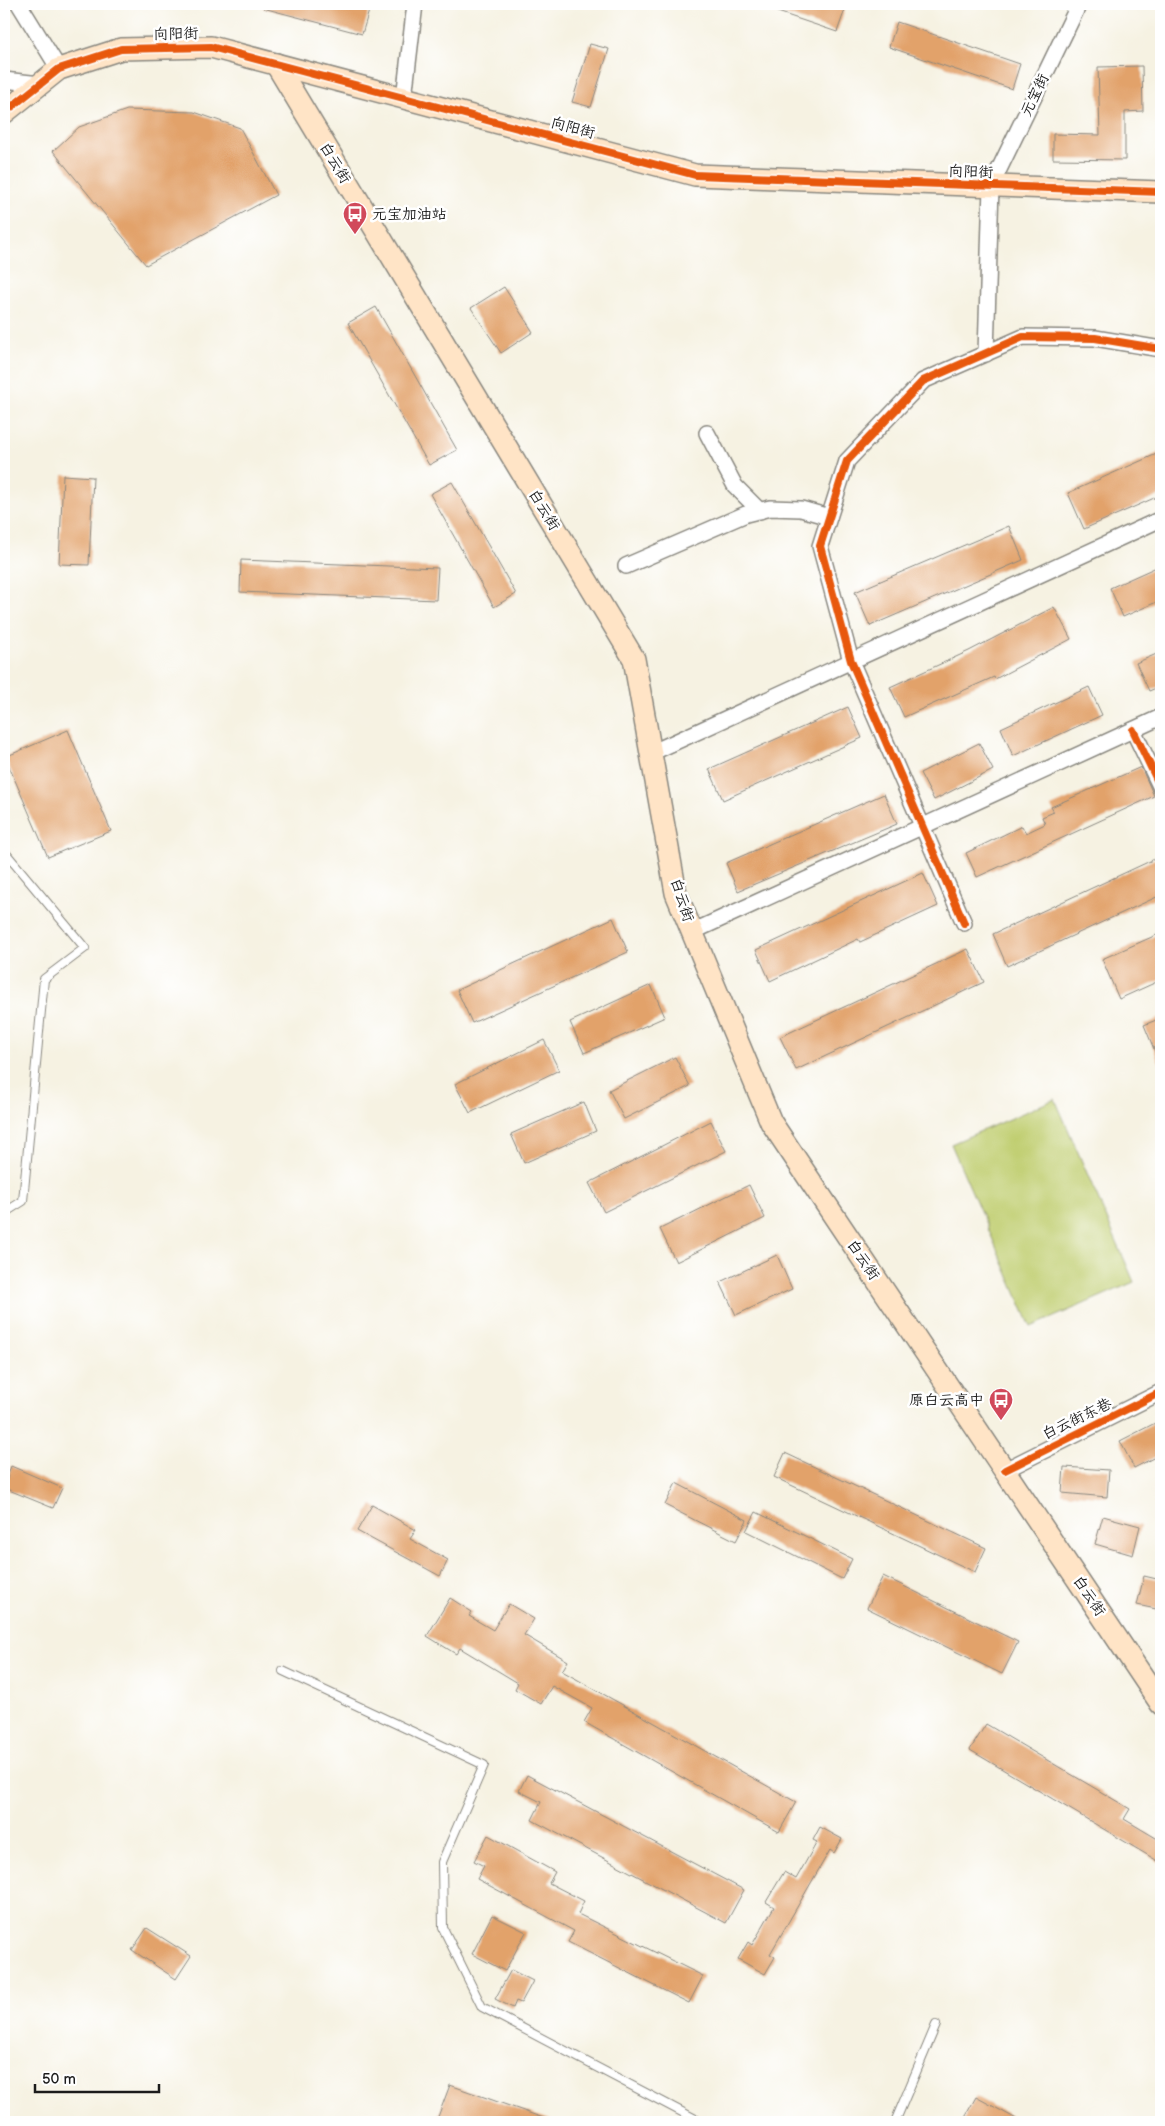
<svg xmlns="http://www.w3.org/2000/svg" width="1165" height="2126" viewBox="0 0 1165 2126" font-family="'Balsamiq Sans','LXGW WenKai TC',sans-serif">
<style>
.green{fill:#c0ce6f;stroke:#6e7546}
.building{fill:#e2a26b}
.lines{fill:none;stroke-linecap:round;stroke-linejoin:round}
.lane-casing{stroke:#89877f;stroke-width:10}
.street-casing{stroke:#89877f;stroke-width:18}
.secondary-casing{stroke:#89877f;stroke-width:24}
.lane{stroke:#fff;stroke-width:8}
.street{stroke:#fff;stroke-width:15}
.secondary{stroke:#ffe4c6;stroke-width:21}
.cycleway-casing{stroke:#fff;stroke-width:11}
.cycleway{stroke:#e8590c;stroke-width:8}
.labels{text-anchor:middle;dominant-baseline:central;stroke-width:5;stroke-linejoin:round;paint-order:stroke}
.street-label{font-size:15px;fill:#1c1c1c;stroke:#fff}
.poi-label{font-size:15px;fill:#1c1c1c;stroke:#fff;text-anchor:start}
</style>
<rect width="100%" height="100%" fill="#fff"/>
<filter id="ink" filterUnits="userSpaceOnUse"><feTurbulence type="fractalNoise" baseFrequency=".02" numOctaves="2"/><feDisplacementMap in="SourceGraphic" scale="10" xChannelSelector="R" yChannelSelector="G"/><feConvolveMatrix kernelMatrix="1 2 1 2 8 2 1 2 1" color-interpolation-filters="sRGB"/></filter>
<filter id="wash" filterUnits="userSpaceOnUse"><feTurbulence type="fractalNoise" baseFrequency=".0096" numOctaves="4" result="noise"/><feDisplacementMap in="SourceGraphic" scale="20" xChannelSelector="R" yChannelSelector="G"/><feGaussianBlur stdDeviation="1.12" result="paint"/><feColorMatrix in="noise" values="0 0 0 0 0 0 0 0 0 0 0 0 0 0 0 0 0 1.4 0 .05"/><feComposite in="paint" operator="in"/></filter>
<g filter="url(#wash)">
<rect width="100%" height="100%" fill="#f6f2e2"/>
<polygon class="green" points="1055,1099 1134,1282 1031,1327 951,1144"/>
<g id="blocks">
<g class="building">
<polygon points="264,4 371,4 362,34 263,8"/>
<polygon points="761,4 847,4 837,32 760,6"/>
<polygon points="897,22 1020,64 1012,89 889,47"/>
<polygon points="590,44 609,49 591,107 572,102"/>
<polygon points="1142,66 1143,111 1125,112 1125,160 1053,159 1053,134 1100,135 1098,67"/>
<polygon points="127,110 194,112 240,128 276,195 146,265 53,151 79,127"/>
<polygon points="504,287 533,332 501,353 471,308"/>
<polygon points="376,307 457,450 429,465 348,323"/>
<polygon points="1161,452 1161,495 1084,529 1068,493"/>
<polygon points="63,475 93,477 89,565 59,564"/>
<polygon points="452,482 516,594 494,607 430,494"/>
<polygon points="1009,526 1023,560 870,626 855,592"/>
<polygon points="241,560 438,568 436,600 240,592"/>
<polygon points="1161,565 1161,600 1123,617 1110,588"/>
<polygon points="1054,607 1071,639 995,679 994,677 904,717 890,687 969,651"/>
<polygon points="1161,652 1161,686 1149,691 1136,663"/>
<polygon points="1089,687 1102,715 1013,756 1001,728"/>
<polygon points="848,707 862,738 723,800 709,769"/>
<polygon points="68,730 111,831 48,857 5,757"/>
<polygon points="979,743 993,770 934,800 920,773"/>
<polygon points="1141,767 1154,796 977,877 966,853 1022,826 1026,833 1045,824 1042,817 1054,812 1051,807"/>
<polygon points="884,794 897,824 738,891 726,863"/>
<polygon points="1161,856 1161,895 1007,966 993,934"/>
<polygon points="923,873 938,906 860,942 858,939 770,981 756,950"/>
<polygon points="613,918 628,952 472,1023 457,990"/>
<polygon points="1161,933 1161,980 1119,999 1102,959"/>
<polygon points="968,949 984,982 796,1070 780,1037"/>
<polygon points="651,985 665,1017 584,1053 570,1022"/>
<polygon points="1161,1018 1161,1066 1144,1025"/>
<polygon points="544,1040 559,1070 470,1113 455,1084"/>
<polygon points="675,1057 690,1086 624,1119 609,1090"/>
<polygon points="584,1102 596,1131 524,1163 511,1134"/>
<polygon points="711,1121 726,1151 604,1212 589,1183"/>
<polygon points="749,1185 765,1218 676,1262 660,1229"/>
<polygon points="777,1255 792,1289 736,1315 720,1282"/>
<polygon points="1161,1420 1161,1454 1134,1468 1120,1441"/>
<polygon points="785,1453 986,1548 975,1572 774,1477"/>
<polygon points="11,1466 62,1488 53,1508 4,1488"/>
<polygon points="1064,1467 1109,1470 1107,1497 1062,1493"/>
<polygon points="676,1483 747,1520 736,1541 665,1505"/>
<polygon points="372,1505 416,1530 410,1539 448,1560 440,1576 357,1531"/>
<polygon points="756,1512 852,1559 842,1579 746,1531"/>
<polygon points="1103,1516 1140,1526 1133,1555 1095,1544"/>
<polygon points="883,1576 1018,1642 1002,1674 867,1608"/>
<polygon points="1144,1576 1161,1580 1161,1610 1137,1605"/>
<polygon points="450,1598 472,1612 469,1616 493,1630 509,1604 534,1619 524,1635 568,1661 562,1671 796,1802 779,1832 584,1722 592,1708 552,1686 541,1704 515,1689 518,1683 460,1648 456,1654 427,1636"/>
<polygon points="986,1724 1130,1809 1124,1819 1161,1841 1161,1863 970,1750"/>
<polygon points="527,1775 744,1890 726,1923 532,1820 541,1802 519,1791"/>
<polygon points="820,1827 842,1839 834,1853 830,1850 770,1954 775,1957 765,1974 738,1959 748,1942 752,1945 774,1907 766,1902 784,1872 796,1879 817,1842 813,1840"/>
<polygon points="488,1835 555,1872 549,1883 584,1901 578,1914 703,1976 689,2003 568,1942 574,1931 477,1879 484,1866 474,1861"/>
<polygon points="492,1915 526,1932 505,1971 472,1954"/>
<polygon points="147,1928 191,1956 176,1979 132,1950"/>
<polygon points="511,1970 533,1981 521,2003 516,2001 513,2008 495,1999"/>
<polygon points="450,2085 549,2120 548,2122 436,2122"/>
<polygon points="976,2097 1022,2122 962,2122"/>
</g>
</g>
</g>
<g filter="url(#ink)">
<use href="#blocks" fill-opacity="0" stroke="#89877f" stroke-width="1"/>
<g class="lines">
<defs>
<g id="lane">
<polyline points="4,851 85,948 44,979 23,1201 4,1213"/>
<polyline points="283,1671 484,1765 442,1862 443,1928 482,2007 701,2122"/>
<polyline points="895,2122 936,2025"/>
</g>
<g id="street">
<polyline points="19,4 59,69"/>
<polyline points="4,80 40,84"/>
<polyline points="404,98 415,4"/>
<polyline points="986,354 991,186 1079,4"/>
<polyline points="707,433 735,486 760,511"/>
<polyline points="626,566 746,514 770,508 801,509 829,517"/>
<polyline points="1133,730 1161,788"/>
<polyline points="651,753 1161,519"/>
<polyline points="964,923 851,661 820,546 847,461 923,381 1023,337 1095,338 1161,349"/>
<polyline points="692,932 1161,717"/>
<polyline points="1005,1470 1161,1392"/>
</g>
<g id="secondary">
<polyline points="276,64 634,659 676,893 771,1122 1161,1704"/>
<polyline points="4,113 59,69 121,49 211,47 695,175 1161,192"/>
</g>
</defs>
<use href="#lane" class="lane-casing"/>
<use href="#street" class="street-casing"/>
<use href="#secondary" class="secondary-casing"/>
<use href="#lane" class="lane"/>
<use href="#street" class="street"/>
<use href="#secondary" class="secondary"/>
<defs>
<g id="cycleway">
<polyline points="4,113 59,69 121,49 211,47 695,175 1161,192"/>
<polyline points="1133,730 1161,788"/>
<polyline points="964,923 851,661 820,546 847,461 923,381 1023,337 1095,338 1161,349"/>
<polyline points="1005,1470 1161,1392"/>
</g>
</defs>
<use href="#cycleway" class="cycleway-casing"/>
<use href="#cycleway" class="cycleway"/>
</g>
</g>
<defs>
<symbol id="bus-pin" viewBox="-11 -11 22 30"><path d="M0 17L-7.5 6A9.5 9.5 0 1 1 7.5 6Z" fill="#d1495b" stroke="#fff"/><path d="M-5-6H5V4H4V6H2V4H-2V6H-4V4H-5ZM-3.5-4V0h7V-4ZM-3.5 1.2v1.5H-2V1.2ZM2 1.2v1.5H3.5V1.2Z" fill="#fff"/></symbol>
</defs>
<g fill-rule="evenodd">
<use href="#bus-pin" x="341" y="200" width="28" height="38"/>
<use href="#bus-pin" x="987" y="1386" width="28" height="38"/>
</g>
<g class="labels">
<g class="street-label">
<text transform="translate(176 34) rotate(-1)">向阳街</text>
<text transform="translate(1035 95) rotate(-64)">元宝街</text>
<text transform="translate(573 128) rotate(15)">向阳街</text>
<text transform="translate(335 163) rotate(59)">白云街</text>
<text transform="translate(971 172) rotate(2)">向阳街</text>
<text transform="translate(544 510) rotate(59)">白云街</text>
<text transform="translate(682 900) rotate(72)">白云街</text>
<text transform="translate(863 1260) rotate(56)">白云街</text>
<text transform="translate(1077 1419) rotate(-26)">白云街东巷</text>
<text transform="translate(1089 1596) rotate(56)">白云街</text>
</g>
<g class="poi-label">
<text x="372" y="214">元宝加油站</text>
<text x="984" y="1400" text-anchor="end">原白云高中</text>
</g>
</g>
<rect width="1165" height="2126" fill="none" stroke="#fff" stroke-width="20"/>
<path d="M35 2084v8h124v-8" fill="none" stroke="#1c1c1c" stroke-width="2.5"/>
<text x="42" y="2084" font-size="15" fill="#1c1c1c" stroke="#ffffff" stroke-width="4" paint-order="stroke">50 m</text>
</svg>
